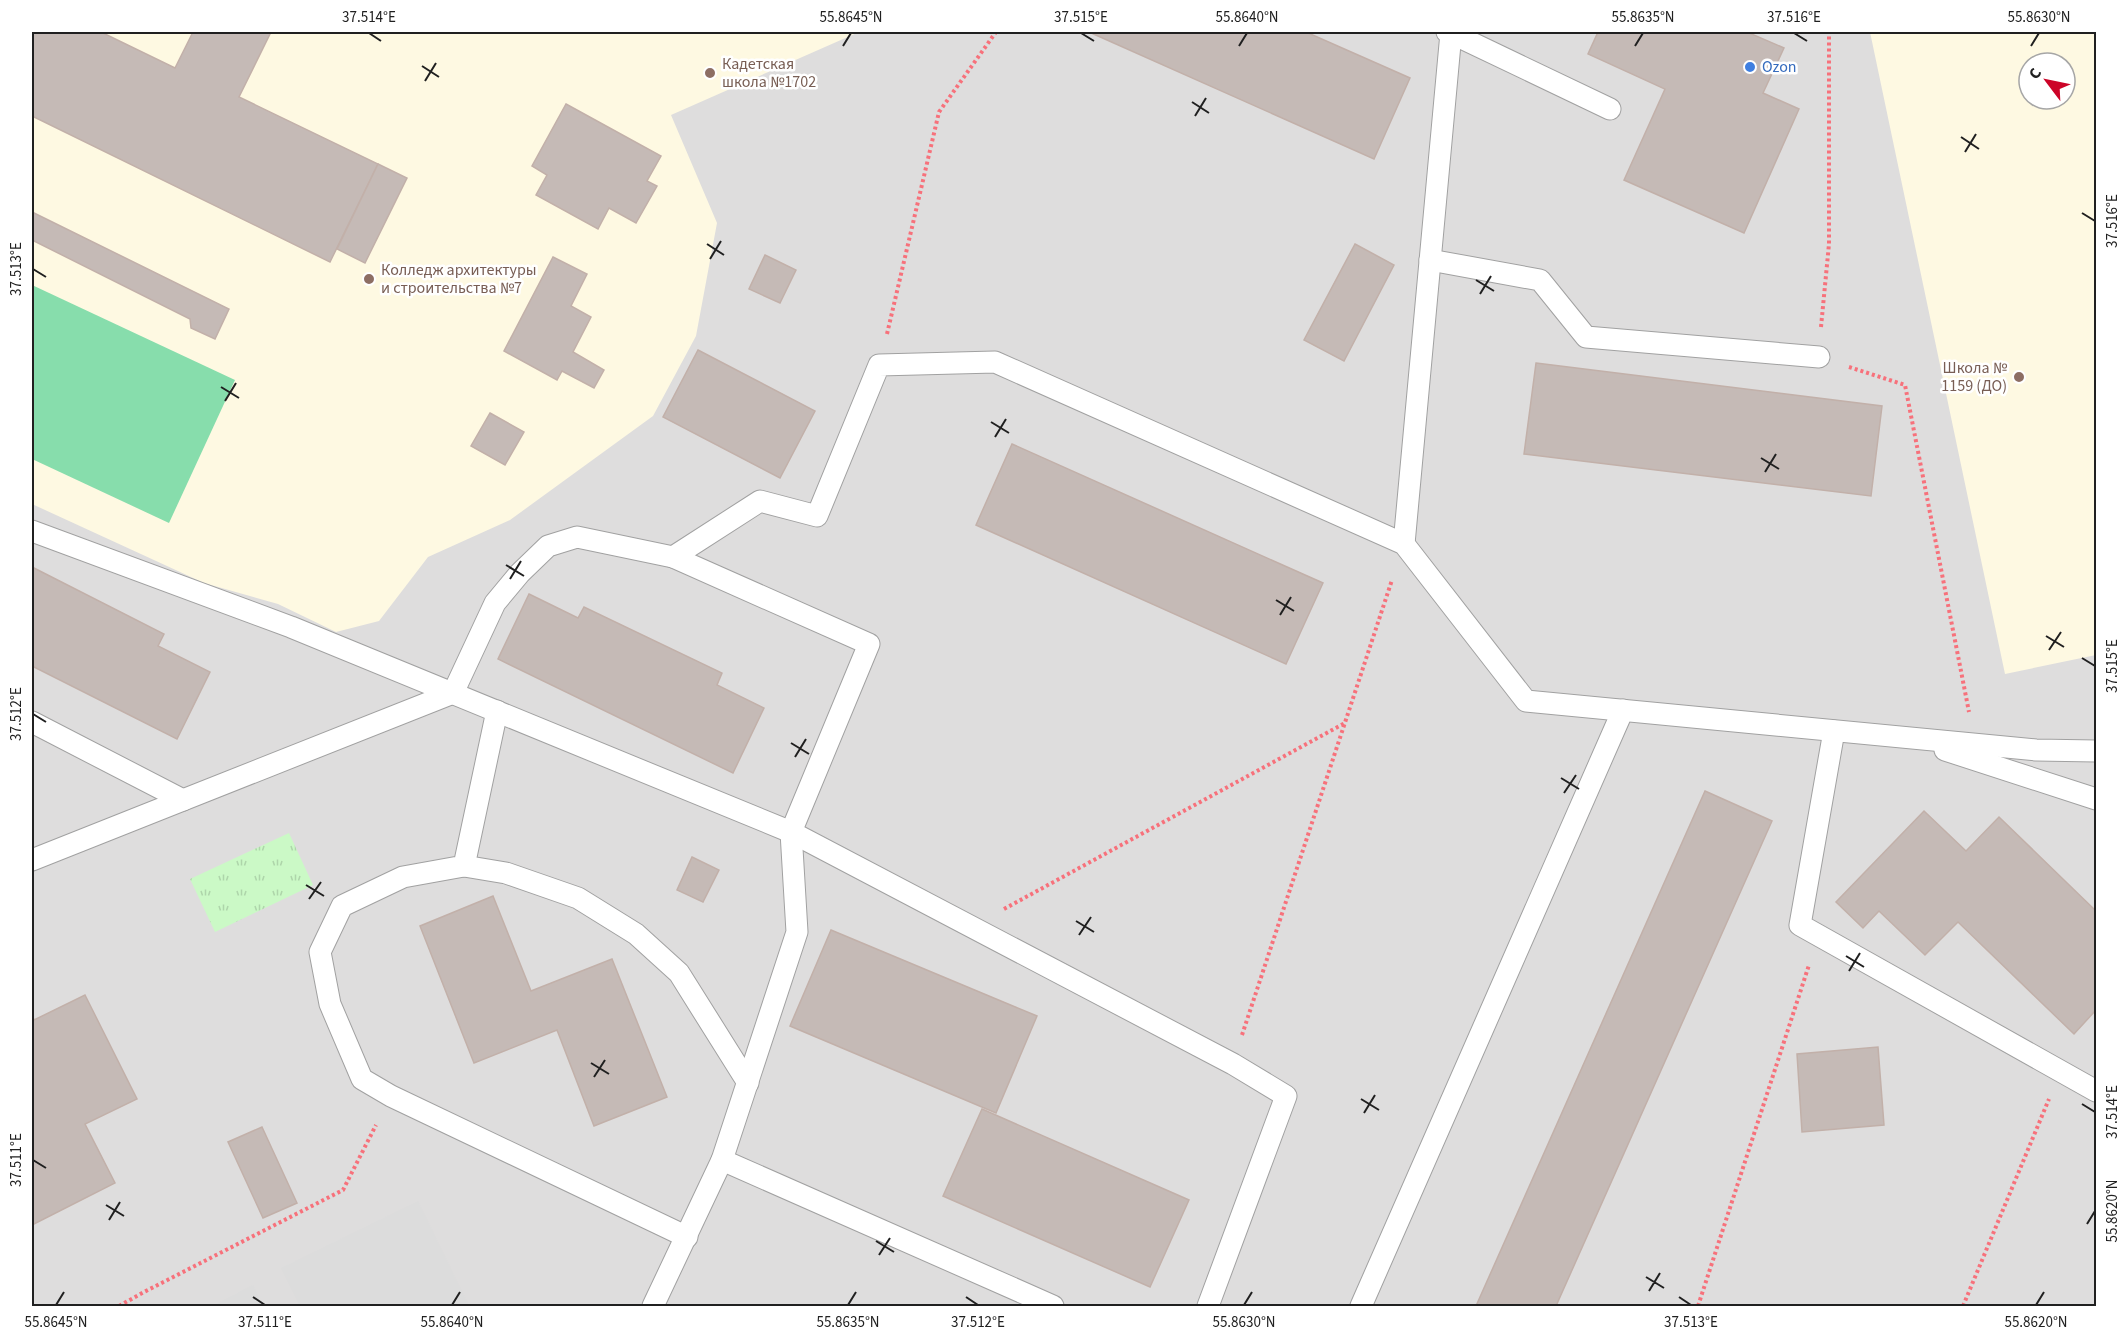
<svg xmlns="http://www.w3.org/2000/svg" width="2128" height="1338" viewBox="0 0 2128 1338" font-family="'Source Sans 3',sans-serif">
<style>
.residential{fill:#dedddd;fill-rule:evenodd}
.education{fill:#fef9e2;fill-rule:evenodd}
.park{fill:url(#park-tufts)}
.pitch{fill:#87ddac}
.parking{fill:#dcdcdc}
.building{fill:#c5bab6;stroke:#c2b0a9;stroke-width:1.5}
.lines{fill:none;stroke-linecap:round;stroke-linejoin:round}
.service-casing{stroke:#a1a1a1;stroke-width:23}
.path{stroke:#f7717b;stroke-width:4;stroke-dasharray:3 3;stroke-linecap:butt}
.service{stroke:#fff;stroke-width:21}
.ticks{fill:none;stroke:#202020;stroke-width:2}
.shop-dot{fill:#3f7fe0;stroke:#fff;stroke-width:2}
.education-dot{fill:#8d6e63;stroke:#fff;stroke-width:2}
.labels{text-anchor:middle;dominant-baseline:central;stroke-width:5;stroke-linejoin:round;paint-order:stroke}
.education-label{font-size:16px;fill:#785e54;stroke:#fff;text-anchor:start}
.shop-label{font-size:16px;fill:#366cbe;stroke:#fff;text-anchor:start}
.neatline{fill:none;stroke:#202020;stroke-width:2}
.ticks-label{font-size:15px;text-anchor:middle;fill:#202020}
</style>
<defs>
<pattern id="park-tufts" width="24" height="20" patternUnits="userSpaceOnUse" patternTransform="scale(1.5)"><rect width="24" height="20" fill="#cbf9c6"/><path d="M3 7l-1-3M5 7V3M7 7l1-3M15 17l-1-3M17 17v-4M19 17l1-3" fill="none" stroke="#aed5aa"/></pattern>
</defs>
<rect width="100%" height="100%" fill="#f0ebe7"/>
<path class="residential" d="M32,32H2096V1306H32ZM2029,63H2065V99H2029Z"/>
<g class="education">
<polygon points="32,32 859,32 671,115 717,223 696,336 653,416 510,520 428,557 379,621 336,632 278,604 204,583 32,504"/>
<path d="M1870,32H2096V655L2005,674ZM2029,63H2065V99H2029Z"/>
</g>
<polygon class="park" points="289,833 313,885 215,932 190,879"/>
<polygon class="pitch" points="32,285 235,380 169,523 32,459"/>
<g class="parking">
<polygon points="418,1201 469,1306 300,1306 281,1268"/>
<polygon points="253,1285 263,1306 212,1306"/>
</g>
<g class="building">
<polygon points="32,32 101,32 175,68 193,32 271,32 239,97 378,164 330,262 32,116"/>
<polygon points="1089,32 1306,32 1410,78 1374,159"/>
<polygon points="1598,32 1747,32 1784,48 1763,93 1799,109 1744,233 1624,180 1665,89 1588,54"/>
<polygon points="566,104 661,156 647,181 657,186 636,223 609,208 598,229 536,195 547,175 532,166"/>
<polygon points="378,164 407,178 365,263 337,249"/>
<polygon points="32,212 229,309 215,339 191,328 190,319 32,240"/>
<polygon points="1355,244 1394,265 1344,361 1304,340"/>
<polygon points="765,255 796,270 780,303 749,289"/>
<polygon points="553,257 587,274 571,306 591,317 573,352 604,370 594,388 562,371 557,380 504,351"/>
<polygon points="698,350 815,411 780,478 663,417"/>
<polygon points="1536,363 1882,406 1871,496 1524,454"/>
<polygon points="490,413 524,432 505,465 471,446"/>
<polygon points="1012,444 1323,583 1286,664 976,525"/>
<polygon points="32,567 164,634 158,646 210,672 177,739 32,666"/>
<polygon points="529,594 578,618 584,607 722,673 717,685 764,708 733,773 498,659"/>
<polygon points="1705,791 1772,821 1556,1306 1476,1306"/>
<polygon points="1924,811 1966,851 1999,817 2096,911 2096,1010 2074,1034 1958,922 1925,955 1879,911 1863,928 1836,902"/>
<polygon points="692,857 719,870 703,902 677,890"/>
<polygon points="493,896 531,991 612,959 667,1097 594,1126 557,1030 474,1063 420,926"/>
<polygon points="831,930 1037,1016 996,1113 790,1026"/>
<polygon points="85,995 137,1099 85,1124 115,1183 32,1225 32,1015 34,1020"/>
<polygon points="1878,1047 1884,1125 1802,1132 1797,1054"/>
<polygon points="982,1109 1189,1200 1150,1287 943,1196"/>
<polygon points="262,1127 297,1203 263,1218 228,1142"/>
</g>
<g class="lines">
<defs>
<g id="service">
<polyline points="1451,33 1610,109"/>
<polyline points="1430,260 1540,280 1586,337 1819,357"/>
<polyline points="32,531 291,627 791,832 1233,1064 1286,1096 1208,1306"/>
<polyline points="1404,544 1451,33 1447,32"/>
<polyline points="497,711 464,866 403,877 342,906 320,952 330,1004 362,1079 391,1096 687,1237"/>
<polyline points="32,722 183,800 453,693 495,603 520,573 548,546 577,537 673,557"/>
<polyline points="1834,731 1800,925 2096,1091"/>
<polyline points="1945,750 2096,799"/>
<polyline points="32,860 183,800"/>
<polyline points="464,866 506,873 578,898 636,934 679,973 748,1083"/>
<polyline points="722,1160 1053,1306"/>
<polyline points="653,1306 722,1160 797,932 791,832 869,644 673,557 760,501 817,516 879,365 995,362 1404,544 1526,701 2036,750 2096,751"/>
<polyline points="1361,1306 1623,710"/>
</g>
</defs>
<use href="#service" class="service-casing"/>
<g class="path">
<polyline points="1821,327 1829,244 1829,32"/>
<polyline points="887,334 939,112 996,32"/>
<polyline points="1849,367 1905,385 1969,712"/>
<polyline points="1004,909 1345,723"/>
<polyline points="1242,1035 1392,580"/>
<polyline points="119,1306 144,1292 343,1190 376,1125"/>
<polyline points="1698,1306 1809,965"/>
<polyline points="1963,1306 2049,1099"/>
</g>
<use href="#service" class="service"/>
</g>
<path class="ticks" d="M369,33L381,41M1081,33L1094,41M1794,33L1807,41M843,46L851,33M1239,46L1247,33M1635,46L1643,33M2031,46L2039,33M422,66L439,77M425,81L436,63M1192,102L1209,113M1195,116L1206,98M1961,137L1979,149M1965,152L1976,134M2082,213L2095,221M707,244L724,255M710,259L721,241M33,269L46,277M1476,280L1494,291M1480,294L1491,276M221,387L239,398M225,401L236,383M991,422L1009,433M995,437L1006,419M1761,458L1779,469M1765,472L1776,454M506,565L524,576M510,579L521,561M1276,600L1294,611M1280,615L1291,597M2046,636L2064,647M2049,650L2061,632M2082,658L2095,666M33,714L46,722M791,743L809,754M795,757L806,739M1561,778L1579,789M1564,793L1576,775M306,885L324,896M309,899L321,882M1076,921L1094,932M1079,935L1091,917M1846,956L1864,967M1849,971L1860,953M591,1063L609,1074M594,1077L605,1060M1361,1099L1379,1110M2082,1104L2095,1112M1364,1113L1375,1095M33,1160L46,1168M106,1205L124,1216M109,1220L120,1202M2087,1224L2095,1211M876,1241L894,1252M879,1255L890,1238M1646,1277L1664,1288M1649,1291L1660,1273M253,1297L265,1305M966,1297L978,1305M1679,1297L1691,1305M56,1305L64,1292M452,1305L460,1292M848,1305L856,1292M1244,1305L1252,1292M2036,1305L2044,1292"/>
<circle class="shop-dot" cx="1750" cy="67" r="6"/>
<g class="education-dot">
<circle cx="710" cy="73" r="6"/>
<circle cx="369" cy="279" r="6"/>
<circle cx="2019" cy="377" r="6"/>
</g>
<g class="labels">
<g class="education-label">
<text x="722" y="64">Кадетская<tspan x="722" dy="18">школа №1702</tspan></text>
<text x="381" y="270">Колледж архитектуры<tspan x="381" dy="18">и строительства №7</tspan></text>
<text x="2007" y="368" text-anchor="end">Школа №<tspan x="2007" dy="18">1159 (ДО)</tspan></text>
</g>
<g class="shop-label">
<text x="1762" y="67">Ozon</text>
</g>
</g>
<rect width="2128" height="1338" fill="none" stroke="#ffffff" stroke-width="66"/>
<g transform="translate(2047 81) rotate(302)"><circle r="28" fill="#ffffff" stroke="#a6a6a6" stroke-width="1.5"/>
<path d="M0-4.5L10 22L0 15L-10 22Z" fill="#cc0428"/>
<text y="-9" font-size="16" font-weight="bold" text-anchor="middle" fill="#202020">С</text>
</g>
<rect x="33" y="33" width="2062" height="1272" class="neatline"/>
<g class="ticks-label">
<text x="369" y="22">37.514°E</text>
<text x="851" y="22">55.8645°N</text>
<text x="1081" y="22">37.515°E</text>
<text x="1247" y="22">55.8640°N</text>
<text x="1643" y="22">55.8635°N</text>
<text x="1794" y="22">37.516°E</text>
<text x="2039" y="22">55.8630°N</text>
<text transform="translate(2112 221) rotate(-90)" y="5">37.516°E</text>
<text transform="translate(16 269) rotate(-90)" y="5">37.513°E</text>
<text transform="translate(2112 666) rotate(-90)" y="5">37.515°E</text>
<text transform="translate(16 714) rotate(-90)" y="5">37.512°E</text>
<text transform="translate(2112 1112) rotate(-90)" y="5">37.514°E</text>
<text transform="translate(16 1160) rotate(-90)" y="5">37.511°E</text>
<text transform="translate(2112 1211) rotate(-90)" y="5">55.8620°N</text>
<text x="56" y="1327">55.8645°N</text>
<text x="265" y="1327">37.511°E</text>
<text x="452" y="1327">55.8640°N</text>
<text x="848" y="1327">55.8635°N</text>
<text x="978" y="1327">37.512°E</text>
<text x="1244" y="1327">55.8630°N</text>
<text x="1691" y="1327">37.513°E</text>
<text x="2036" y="1327">55.8620°N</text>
</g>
</svg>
